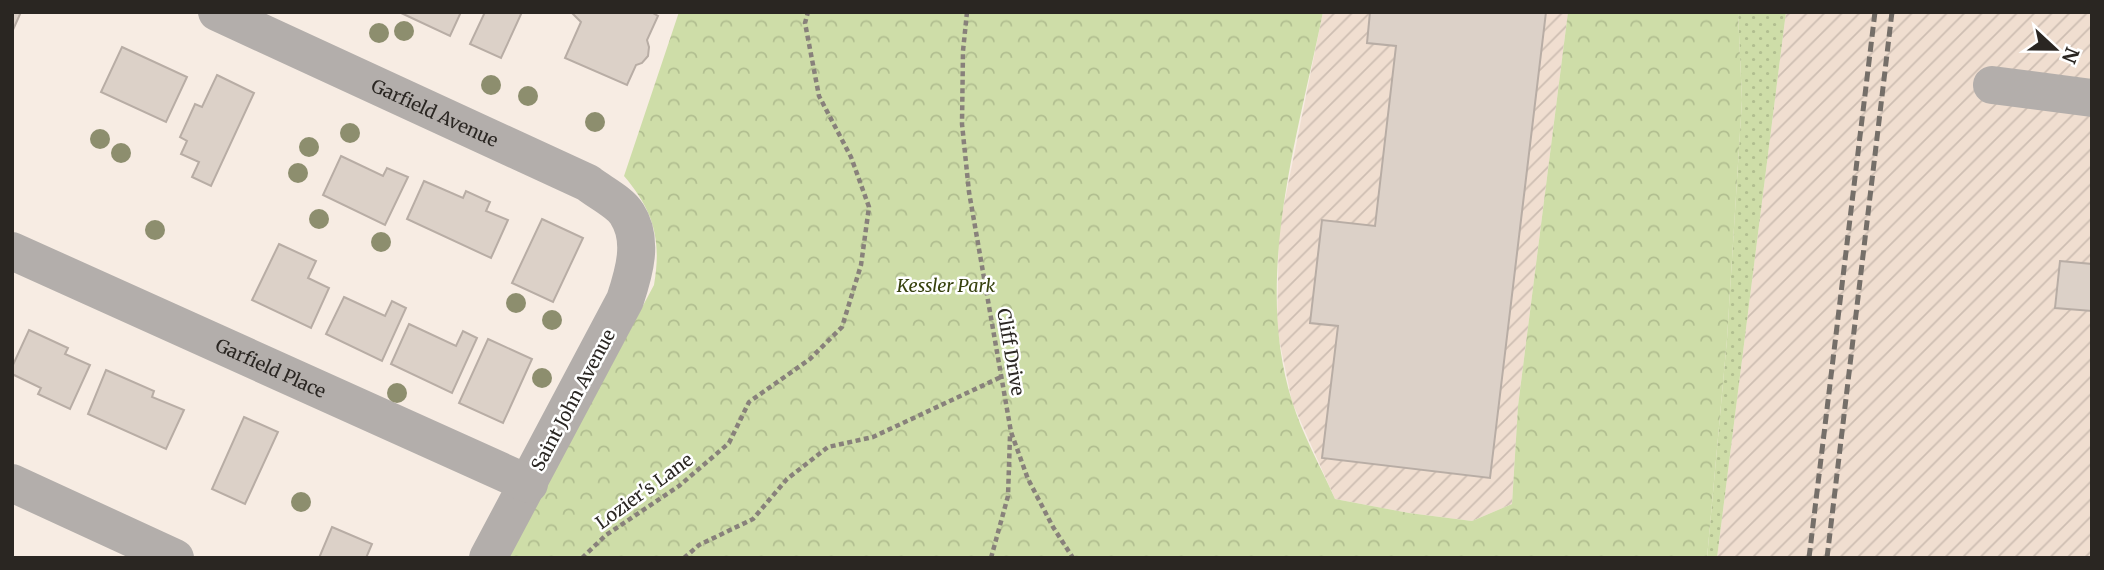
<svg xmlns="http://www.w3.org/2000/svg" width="2104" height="570" viewBox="0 0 2104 570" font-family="Merriweather,serif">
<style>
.industrial{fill:url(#industrial-furrows)}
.grass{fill:url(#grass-dots)}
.forest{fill:url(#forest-crowns)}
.building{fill:#dcd1c8;stroke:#b8ada5;stroke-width:2}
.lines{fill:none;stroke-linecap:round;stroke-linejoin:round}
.path{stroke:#88817b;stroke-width:4.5;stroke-dasharray:5 3.5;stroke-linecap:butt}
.minor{stroke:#b3aeab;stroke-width:38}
.rail{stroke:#756f69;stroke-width:5;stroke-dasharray:10 5;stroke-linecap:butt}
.tree{fill:#8d8e6e}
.labels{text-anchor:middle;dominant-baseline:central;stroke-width:5;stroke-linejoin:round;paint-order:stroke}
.street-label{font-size:18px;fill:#2a2622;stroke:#fff}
.park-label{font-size:18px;font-style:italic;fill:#37420e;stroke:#fff}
</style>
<defs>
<pattern id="industrial-furrows" width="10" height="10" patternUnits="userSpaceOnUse" patternTransform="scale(1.75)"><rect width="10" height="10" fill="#f0ded0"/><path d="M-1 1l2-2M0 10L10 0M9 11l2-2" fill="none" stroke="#cebeb2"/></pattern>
<pattern id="grass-dots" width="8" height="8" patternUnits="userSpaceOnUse" patternTransform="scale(1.75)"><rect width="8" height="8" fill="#cedda8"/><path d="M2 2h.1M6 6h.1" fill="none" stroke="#b1be90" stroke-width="1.8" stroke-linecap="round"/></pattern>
<pattern id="forest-crowns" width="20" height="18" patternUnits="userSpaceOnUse" patternTransform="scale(1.75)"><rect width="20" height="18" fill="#cedda8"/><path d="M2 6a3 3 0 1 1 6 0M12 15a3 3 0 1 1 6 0" fill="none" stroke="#b1be90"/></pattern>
</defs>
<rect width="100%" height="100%" fill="#f7ece3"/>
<g class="industrial">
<polygon points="1323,12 1568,12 1518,406 1512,504 1472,521 1409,513 1335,499 1292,402 1277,329 1279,229"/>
<polygon points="1786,12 2092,12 2092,558 1717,558"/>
</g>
<polygon class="grass" points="1738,12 1786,12 1717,558 1707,558 1727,339 1742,100"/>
<path class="forest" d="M679,12H1323C1298,136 1253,277 1292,401C1302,434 1321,467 1335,499L1409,513L1472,521L1512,504L1518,406L1568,12H1738L1742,100L1727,339L1707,558H508L654,285C662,239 653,210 624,176Z"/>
<g class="building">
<polygon points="12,12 21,12 12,32"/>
<polygon points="399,12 461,12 450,36"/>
<polygon points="485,12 522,12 501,58 470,44"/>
<polygon points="571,12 651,12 658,16 647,40 649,47 648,56 642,63 636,65 627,85 565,58 581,22"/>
<polygon points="1370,12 1546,12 1490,478 1322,458 1338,326 1310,323 1322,220 1375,226 1396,46 1367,43"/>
<polygon points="122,47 187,77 166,122 101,92"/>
<polygon points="217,75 254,93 211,186 192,177 199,162 181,154 187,141 180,137 195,104 202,107"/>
<polygon points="341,156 383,176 387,168 408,177 385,225 323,195"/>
<polygon points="424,181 463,198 466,191 490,202 486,211 508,220 491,258 407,219"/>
<polygon points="542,219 583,238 553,302 512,283"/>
<polygon points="279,244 316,261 308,278 329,288 311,328 252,300"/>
<polygon points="2060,261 2092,264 2092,311 2055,308"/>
<polygon points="344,297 385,316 392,301 406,308 382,361 326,334"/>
<polygon points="409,324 456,346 463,331 477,338 452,393 391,364"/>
<polygon points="29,330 68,348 65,354 90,365 70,409 38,394 41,388 12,374 12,367"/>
<polygon points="488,339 532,359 503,423 459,403"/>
<polygon points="106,370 154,391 152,397 184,410 166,449 88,414"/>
<polygon points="244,417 278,432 245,504 212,489"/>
<polygon points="332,527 372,544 366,558 319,558"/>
</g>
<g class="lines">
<g class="path">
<polyline points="967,12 963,51 962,124 969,192 1011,432 1028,479 1053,527 1073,558"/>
<polyline points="582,558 606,535 679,486 729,443 749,402 810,359 842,327 861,265 869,207 851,157 819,96 805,23 808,12"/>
<polyline points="684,558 699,545 753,519 787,479 828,447 873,437 1001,377"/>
<polyline points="991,558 1008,496 1010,436"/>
</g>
<g class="minor">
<path id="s1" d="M217,12L588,183C599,192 620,202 627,214C644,240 634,273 625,300L488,558"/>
<polyline points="1992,85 2092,98"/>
<path id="s2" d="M12,251L529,484"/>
<polyline points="12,483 175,558"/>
</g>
<g class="rail">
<polyline points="1809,558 1875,12"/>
<polyline points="1827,558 1892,12"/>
</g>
</g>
<g class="tree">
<circle cx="404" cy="31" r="10"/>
<circle cx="379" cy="33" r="10"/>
<circle cx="491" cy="85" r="10"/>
<circle cx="528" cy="96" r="10"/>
<circle cx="595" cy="122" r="10"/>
<circle cx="350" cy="133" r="10"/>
<circle cx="100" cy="139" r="10"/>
<circle cx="309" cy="147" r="10"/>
<circle cx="121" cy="153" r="10"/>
<circle cx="298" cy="173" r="10"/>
<circle cx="319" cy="219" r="10"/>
<circle cx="155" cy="230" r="10"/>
<circle cx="381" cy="242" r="10"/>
<circle cx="516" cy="303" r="10"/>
<circle cx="552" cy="320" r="10"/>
<circle cx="542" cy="378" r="10"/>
<circle cx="397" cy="393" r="10"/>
<circle cx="301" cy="502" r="10"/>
</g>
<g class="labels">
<g class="street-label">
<text stroke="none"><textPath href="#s1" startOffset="240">Garfield Avenue</textPath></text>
<text transform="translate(1011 352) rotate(80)">Cliff Drive</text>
<text stroke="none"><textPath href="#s2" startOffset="284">Garfield Place</textPath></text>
<text transform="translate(573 400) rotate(-62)">Saint John Avenue</text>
<text transform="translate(644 491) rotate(-36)">Lozier's Lane</text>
</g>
<g class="park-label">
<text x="946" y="285">Kessler Park</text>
</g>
</g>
<rect width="2104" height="570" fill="none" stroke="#2a2622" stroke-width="28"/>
<g transform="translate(2055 49) rotate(112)" stroke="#ffffff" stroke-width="5" paint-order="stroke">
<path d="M0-5L12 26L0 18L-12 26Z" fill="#2a2622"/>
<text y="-10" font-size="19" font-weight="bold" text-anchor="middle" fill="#2a2622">N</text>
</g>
</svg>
